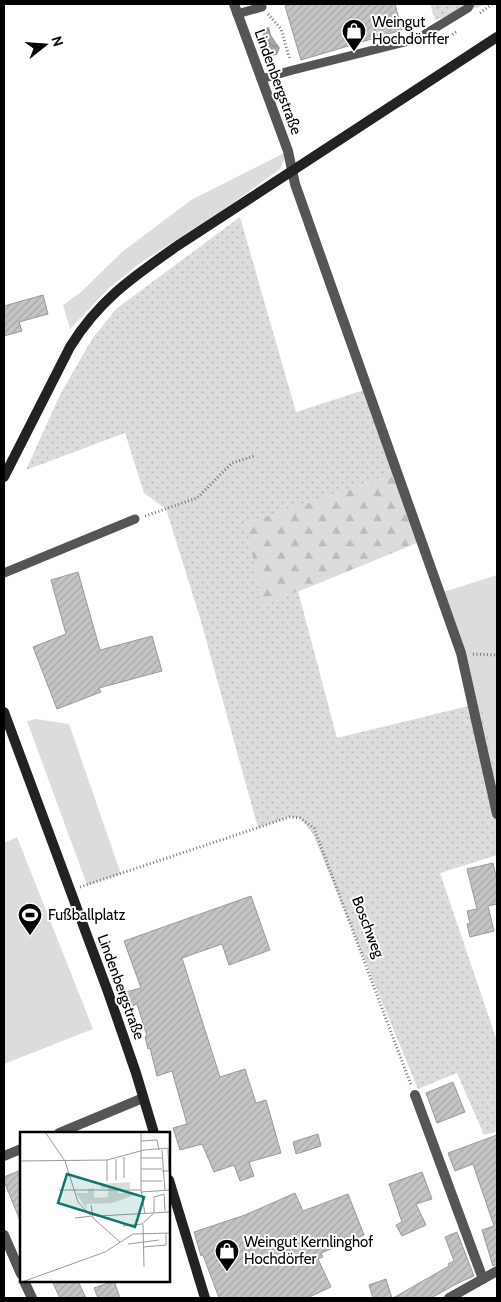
<svg xmlns="http://www.w3.org/2000/svg" width="501" height="1302" viewBox="0 0 501 1302" font-family="Cabin,sans-serif">
<style>
.grass{fill:#dcdcdc}
.forest{fill:url(#forest-firs)}
.park{fill:url(#park-dots)}
.water{fill:url(#water-waves)}
.building{fill:url(#building-hatch);stroke:#999}
.lines{fill:none;stroke-linecap:round;stroke-linejoin:round}
.path{stroke:#777;stroke-width:3;stroke-dasharray:1 2.5;stroke-linecap:butt}
.service{stroke:#555;stroke-width:9}
.minor{stroke:#555;stroke-width:10}
.secondary{stroke:#222;stroke-width:10}
.labels{text-anchor:middle;dominant-baseline:central;stroke-width:4;stroke-linejoin:round;paint-order:stroke}
.poi-label{font-size:15px;fill:#000;stroke:#fff;text-anchor:start}
.street-label{font-size:15px;fill:#000;stroke:#fff}
.inset-road{fill:none;stroke:#999;stroke-width:1}
.view{fill:#0f766e;fill-opacity:0.15;stroke:#0f766e;stroke-width:2.5}
.inset-edge{fill:none;stroke:#000;stroke-width:2.5}
</style>
<defs>
<pattern id="forest-firs" width="22" height="20" patternUnits="userSpaceOnUse" patternTransform="scale(1.25)"><rect width="22" height="20" fill="#dcdcdc"/><path d="M5 1l3.5 6h-7zM16 11l3.5 6h-7z" fill="#bbb"/></pattern>
<pattern id="park-dots" width="8" height="8" patternUnits="userSpaceOnUse" patternTransform="scale(1.25)"><rect width="8" height="8" fill="#dcdcdc"/><path d="M2 2h.1M6 6h.1" fill="none" stroke="#bbb" stroke-width="1.8" stroke-linecap="round"/></pattern>
<pattern id="water-waves" width="16" height="10" patternUnits="userSpaceOnUse" patternTransform="scale(1.25)"><rect width="16" height="10" fill="#a3a3a3"/><path d="M0 5q4-4 8 0t8 0" fill="none" stroke="#8b8b8b"/></pattern>
<pattern id="building-hatch" width="6" height="6" patternUnits="userSpaceOnUse" patternTransform="scale(1.25)"><rect width="6" height="6" fill="#c4c4c4"/><path d="M-1 1l2-2M0 6l6-6M5 7l2-2" fill="none" stroke="#a7a7a7"/></pattern>
</defs>
<rect width="100%" height="100%" fill="#fff"/>
<g class="grass">
<polygon points="288,151 280,169 230,205 136,266 109,288 70,329 63,305 81,292 122,252 191,200"/>
<polygon points="497,575 497,791 443,592"/>
<polygon points="36,719 69,724 121,874 87,885 27,721"/>
<polygon points="17,837 93,1029 4,1064 4,843"/>
</g>
<polygon class="forest" points="398,474 422,541 263,606 245,523"/>
<g class="park">
<polygon points="430,4 489,4 435,20"/>
<polygon points="240,217 296,412 367,389 398,474 246,523 263,606 298,591 337,738 481,703 497,779 497,855 440,873 497,1041 497,1131 484,1135 457,1073 418,1089 313,834 300,818 289,817 258,828 200,618 166,509 144,493 125,433 26,470 60,395 92,339 116,309"/>
</g>
<polygon class="water" points="269,27 271,35 280,48 277,55 269,56 261,40 265,28"/>
<g class="building">
<polygon points="294,4 395,4 402,30 301,60 285,6"/>
<polygon points="43,295 48,314 19,322 22,331 4,336 4,306"/>
<polygon points="78,572 100,650 152,636 162,671 99,688 101,692 57,709 33,647 66,634 51,580"/>
<polygon points="493,863 497,880 497,904 488,906 494,931 470,937 467,924 470,923 467,911 477,909 467,869"/>
<polygon points="251,896 270,950 229,965 222,944 182,958 220,1077 245,1069 256,1103 266,1100 281,1153 249,1162 254,1176 240,1181 234,1165 214,1172 202,1144 180,1150 173,1128 187,1124 172,1071 157,1076 150,1048 148,1049 145,1037 147,1036 137,1004 130,1007 126,992 141,988 124,941"/>
<polygon points="453,1082 465,1112 437,1123 426,1093"/>
<polygon points="318,1134 321,1146 296,1154 293,1142"/>
<polygon points="497,1135 497,1264 493,1266 482,1230 494,1226 473,1164 455,1171 448,1153"/>
<polygon points="21,1170 21,1223 4,1181 4,1177"/>
<polygon points="422,1172 432,1199 416,1204 426,1225 402,1236 396,1225 402,1222 389,1184"/>
<polygon points="295,1193 303,1211 348,1194 364,1235 321,1253 323,1257 318,1259 331,1287 307,1298 219,1298 203,1255 201,1256 194,1232 245,1215"/>
<polygon points="457,1232 474,1276 458,1283 431,1298 393,1298 449,1266 448,1264 454,1261 445,1237"/>
<polygon points="386,1279 392,1298 373,1298 369,1285"/>
<polygon points="52,1281 78,1281 86,1298 60,1298"/>
<polygon points="114,1281 120,1298 98,1298 94,1288"/>
</g>
<g class="lines">
<g class="path">
<polyline points="480,13 492,4"/>
<polyline points="268,14 281,29 290,60"/>
<polyline points="440,40 444,40 456,32"/>
<polyline points="145,516 197,498 232,463 254,456"/>
<polyline points="473,654 497,655"/>
<polyline points="80,887 290,817 300,818 314,828 411,1085"/>
</g>
<g class="service">
<polyline points="237,14 262,7"/>
<polyline points="261,79 293,70 417,39 468,8 470,4"/>
<polyline points="4,573 135,519"/>
</g>
<g class="minor">
<polyline points="234,4 288,151 295,184 461,653 497,814"/>
<polyline points="415,1095 483,1279"/>
<polyline points="59,1133 143,1098"/>
<polyline points="4,1156 21,1149"/>
<polyline points="4,1235 21,1274"/>
<polyline points="24,1281 32,1298"/>
<polyline points="449,1298 497,1271"/>
</g>
<g class="secondary">
<path d="M4,477L70,347C99,300 133,277 177,246L497,37"/>
<polyline points="4,712 108,992 136,1073 154,1133"/>
<polyline points="169,1180 205,1298"/>
</g>
</g>
<defs>
<symbol id="shop-pin" viewBox="-11 -11 22 30"><path d="M0 17L-7.5 6A9.5 9.5 0 1 1 7.5 6Z" fill="#000" stroke="#fff"/><path d="M-5-2.5h2.3a2.7 3.5 0 0 1 5.4 0H5L5.5 6h-11ZM-1.5-2.5h3a1.5 2.3 0 0 0-3 0Z" fill="#fff"/></symbol>
<symbol id="stadium-pin" viewBox="-11 -11 22 30"><path d="M0 17L-7.5 6A9.5 9.5 0 1 1 7.5 6Z" fill="#000" stroke="#fff"/><path d="M0-5a6.5 5 0 1 0 0 10a6.5 5 0 1 0 0-10ZM-3.5-1.8h7v3.6h-7Z" fill="#fff"/></symbol>
</defs>
<g fill-rule="evenodd">
<use href="#shop-pin" x="340" y="17" width="28" height="38"/>
<use href="#stadium-pin" x="16" y="901" width="28" height="38"/>
<use href="#shop-pin" x="213" y="1237" width="28" height="38"/>
</g>
<g class="labels">
<g class="poi-label">
<text x="372" y="22">Weingut<tspan x="372" dy="17">Hochdörffer</tspan></text>
<text x="48" y="915">Fußballplatz</text>
<text x="244" y="1242">Weingut Kernlinghof<tspan x="244" dy="17">Hochdörfer</tspan></text>
</g>
<g class="street-label">
<text transform="translate(278 82) rotate(70)">Lindenbergstraße</text>
<text transform="translate(368 927) rotate(69)">Boschweg</text>
<text transform="translate(121 987) rotate(70)">Lindenbergstraße</text>
</g>
</g>
<g transform="translate(20 1132)">
<rect width="150" height="150" fill="#fff"/>
<path d="M110,50V57L81,56V52Z" fill="#dcdcdc"/>
<path d="M74,56V66L88,65V56H98V61H114V63L92,71L66,72L67,78L56,61H68V57Z" fill="#dcdcdc"/>
<path class="inset-road" d="M25,0L45,29L58,70L69,82L78,84L150,80M121,0V58L125,82M121,9L137,8L139,18M142,18L145,59M121,26H142M0,29L87,28L124,18L150,16M121,37H142M142,39H149L148,17M104,46V25M96,48V27M87,49V28M121,49H142M39,58H121M121,60L150,58M144,62L145,79M71,73L73,86L100,110M134,81V65L144,62M55,86L72,84M123,92L124,135M103,94L122,92L133,82M108,112L139,108M123,115L146,113V101M2,150L85,120L113,102L150,101"/>
<path class="view" d="M47,42L124,65L115,95L38,71Z"/>
<rect width="150" height="150" class="inset-edge"/>
</g>
<rect width="501" height="1302" fill="none" stroke="#000000" stroke-width="10"/>
<g transform="translate(45 45) rotate(73)" stroke="#ffffff" stroke-width="4" paint-order="stroke">
<path d="M0-4L9 19L0 12L-9 19Z" fill="#000000"/>
<text y="-8" font-size="14" font-weight="bold" text-anchor="middle" fill="#000000">N</text>
</g>
</svg>
